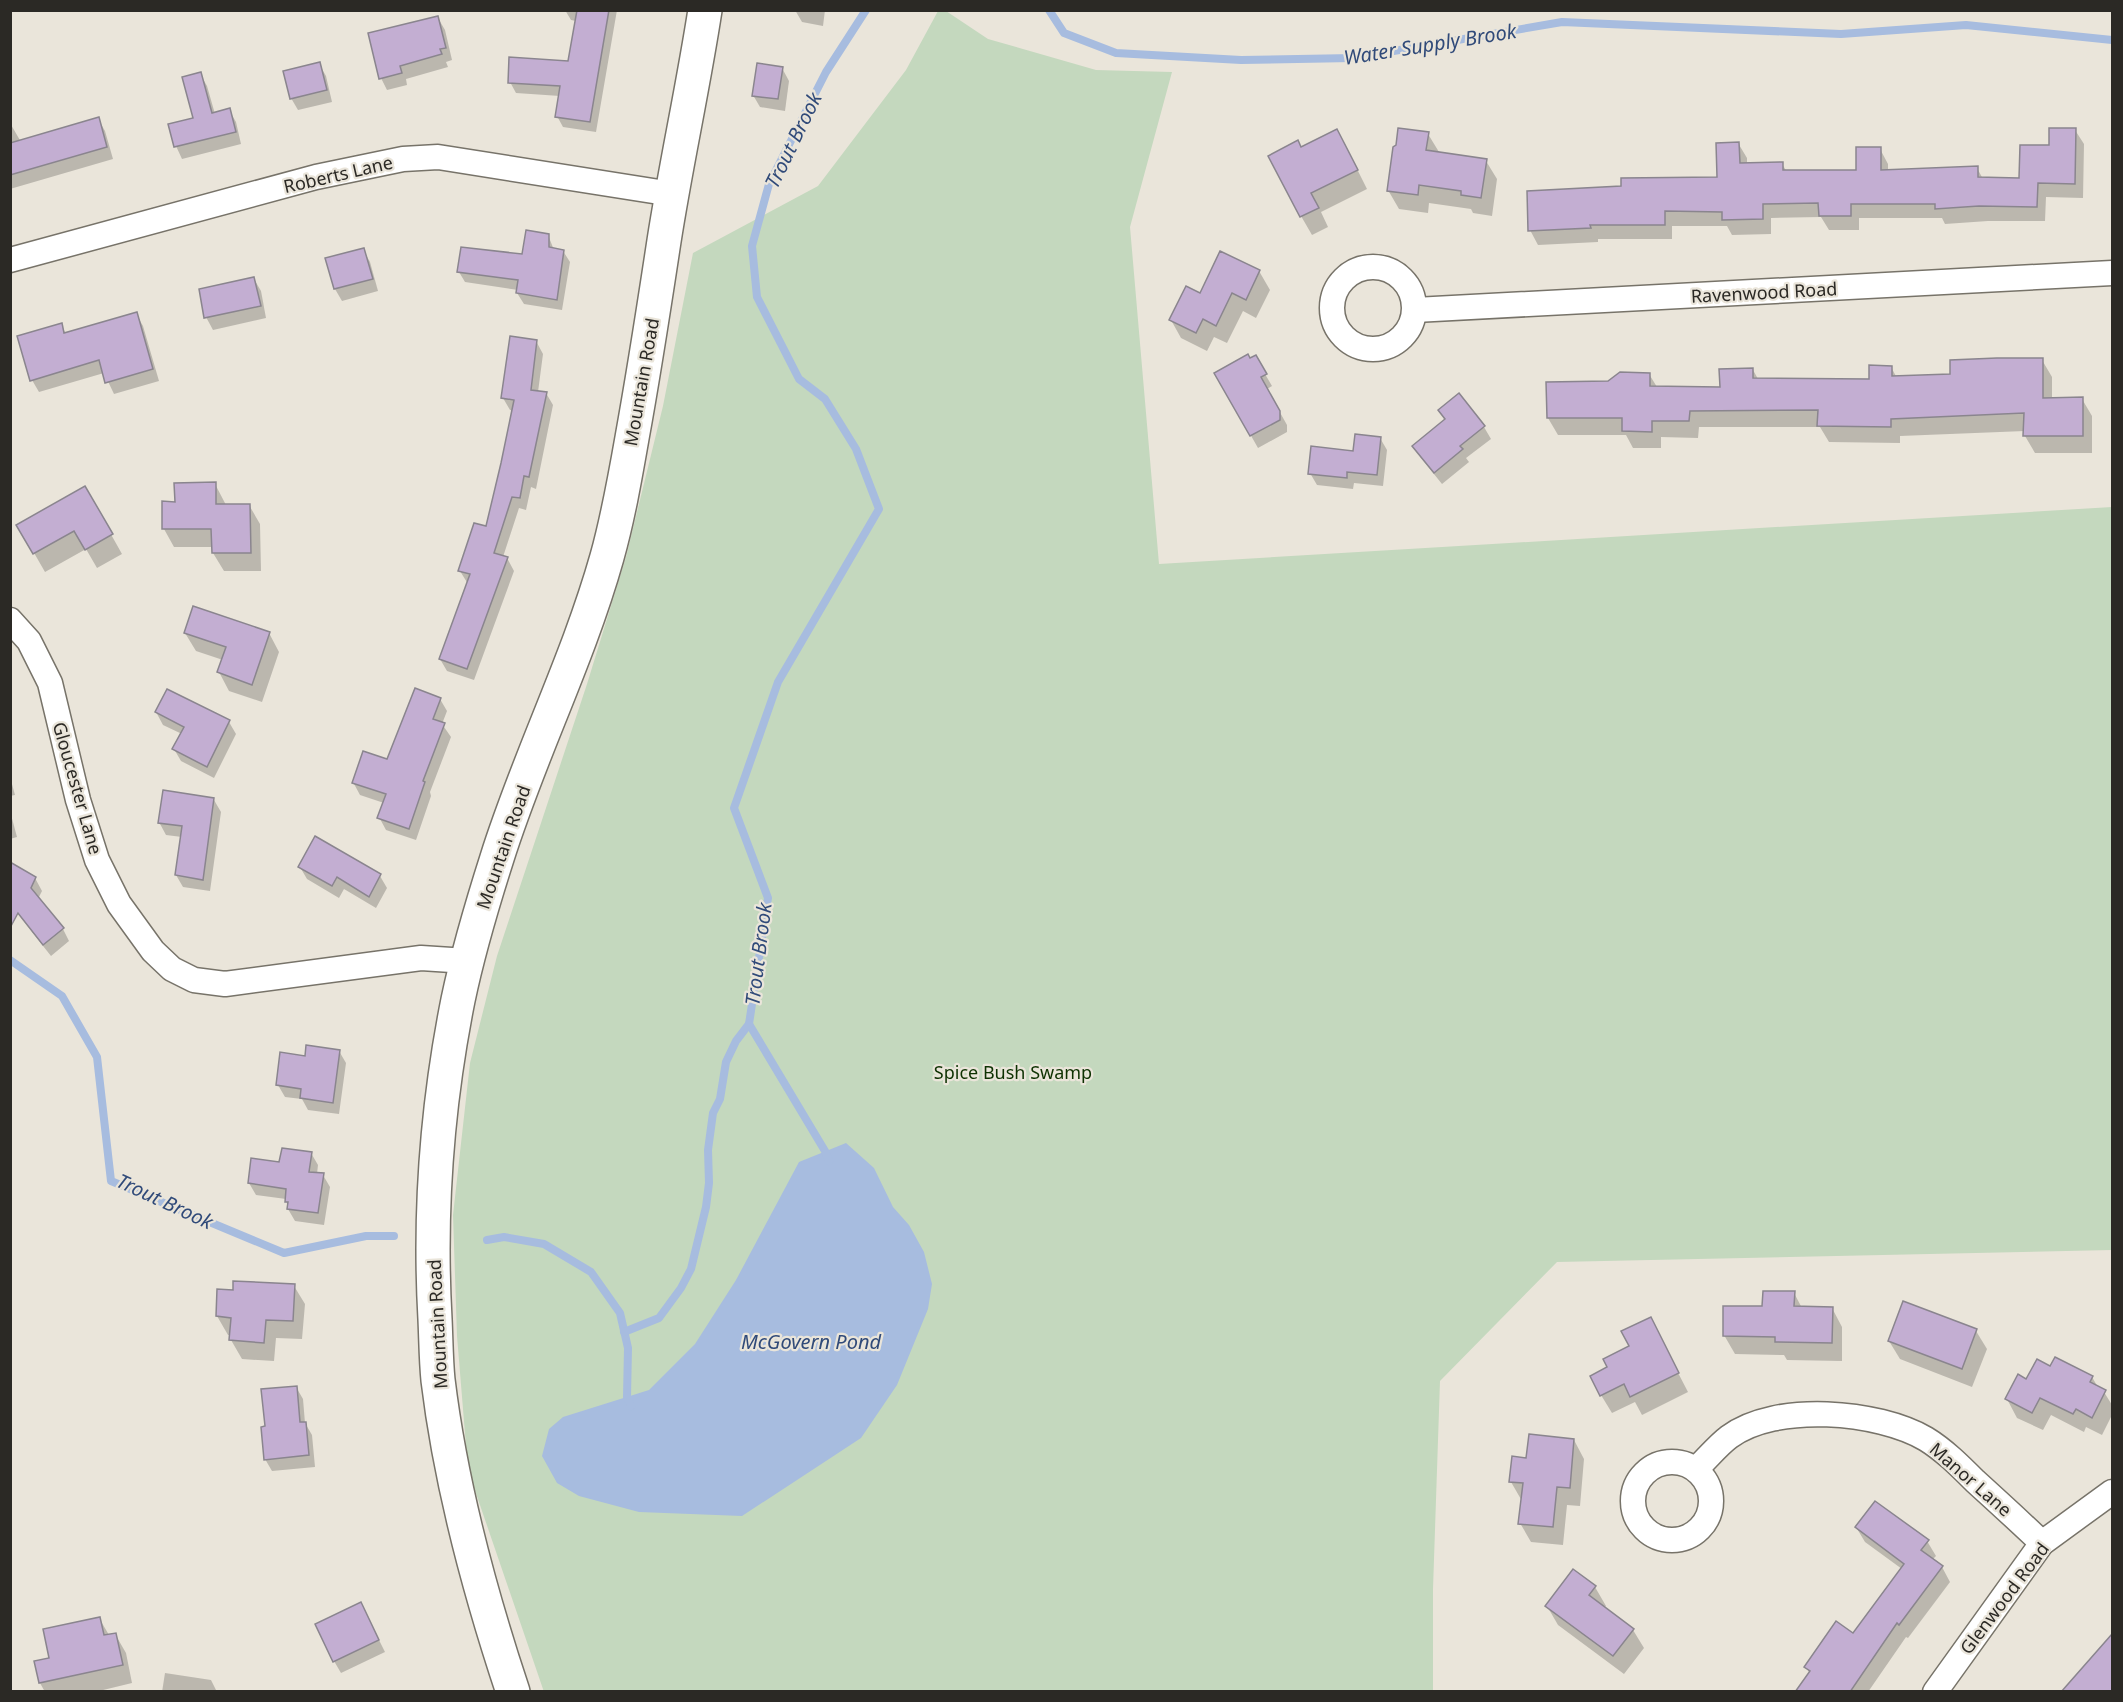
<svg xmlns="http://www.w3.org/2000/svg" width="2123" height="1702" viewBox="0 0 2123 1702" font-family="'Noto Sans',sans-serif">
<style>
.green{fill:#c4d8be}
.water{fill:#a7bcdf}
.shadow{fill:#0003}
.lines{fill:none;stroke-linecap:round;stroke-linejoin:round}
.stream{stroke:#a7bcdf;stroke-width:8}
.building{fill:#c3aed2;stroke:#8a858e;stroke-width:1.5}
.street-casing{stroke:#777369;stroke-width:27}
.secondary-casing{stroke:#777369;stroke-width:36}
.street{stroke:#fff;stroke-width:24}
.secondary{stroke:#fff;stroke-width:33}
.labels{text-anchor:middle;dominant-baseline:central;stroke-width:4.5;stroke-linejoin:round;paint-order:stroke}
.street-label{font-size:18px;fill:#2b2925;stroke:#eae5da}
.park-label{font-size:18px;fill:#0e3202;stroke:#eae5da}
.water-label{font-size:20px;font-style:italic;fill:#304a79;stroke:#eae5da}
</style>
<rect width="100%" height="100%" fill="#eae5da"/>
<polygon class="green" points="938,11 946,11 988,39 1096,70 1172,72 1130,227 1159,564 2112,507 2112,1250 1557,1262 1440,1381 1433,1589 1433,1691 544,1692 468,1470 457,1336 453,1215 470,1063 497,956 587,684 626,557 663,406 693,253 818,186 906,70"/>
<polygon class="water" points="846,1143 874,1168 893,1207 909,1225 924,1252 932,1284 928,1309 897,1385 861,1438 742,1516 639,1512 579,1496 557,1483 542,1456 549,1429 563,1417 649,1390 695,1344 736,1280 799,1162"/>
<g class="shadow">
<polygon points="565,10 617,10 596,132 563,127 557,116 560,96 516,93 510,82 569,62 576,21 571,20"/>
<polygon points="795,10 825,10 823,26 802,22"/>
<polygon points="438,18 445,30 452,60 446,62 448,67 406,79 407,85 387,90 381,78"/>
<polygon points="319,64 326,76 332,102 298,110 291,98"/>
<polygon points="782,68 789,81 785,111 760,107 753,95"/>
<polygon points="200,74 207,86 215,114 229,110 236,122 241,144 182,159 176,146 194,119"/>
<polygon points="98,119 105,131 113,159 10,189 10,123 21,142"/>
<polygon points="2075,130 2084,144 2083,198 2046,197 2045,221 1988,221 1945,224 1942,218 1859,218 1859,230 1829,230 1821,217 1771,218 1771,234 1732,235 1727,226 1672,226 1672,239 1598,239 1598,242 1538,245 1530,230 1623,188 1719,179 1738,143 1747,158 1747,164 1782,164 1787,172 1858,172 1880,149 1888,164 1888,171 1977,168 1983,179 2021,180 2050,147"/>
<polygon points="1428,134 1439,152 1486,161 1497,179 1492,216 1473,213 1471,209 1429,203 1428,213 1399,209 1388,190"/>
<polygon points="1301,149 1347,149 1367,189 1321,212 1328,227 1312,235 1301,216"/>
<polygon points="548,235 554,250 563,251 570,262 562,310 524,304 517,293 518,290 465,282 459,272 524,256"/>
<polygon points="363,250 370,262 378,291 342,301 335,289 327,260"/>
<polygon points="1259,271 1270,290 1256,318 1243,311 1227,343 1214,337 1207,351 1181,338 1171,320 1200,295"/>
<polygon points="254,279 261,291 266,318 213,330 206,317"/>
<polygon points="136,314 143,326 159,381 114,394 104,373 39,392 32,380 61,325 66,334"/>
<polygon points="536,341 543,354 538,392 546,393 553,405 536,489 531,487 526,510 519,508 503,557 507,558 514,571 474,680 447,671 440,659 468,584 460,571 487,528 514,411 510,410 503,398"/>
<polygon points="1250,360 1262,369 1272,386 1267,389 1287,425 1287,432 1258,448 1216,374"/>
<polygon points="2042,360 2052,377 2052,399 2082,399 2092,416 2092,453 2035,453 2025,436 2025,431 1900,436 1900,443 1829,442 1820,427 1699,427 1698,438 1661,437 1661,448 1633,448 1626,435 1558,435 1548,418 1608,383 1649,374 1657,387 1721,388 1753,370 1758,379 1871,380 1891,367 1897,378 1952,376"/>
<polygon points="1440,411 1484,427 1491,439 1466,458 1469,462 1442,484 1421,458 1414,446 1445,421"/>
<polygon points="1380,438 1387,450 1383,486 1354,483 1353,489 1317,485 1310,473"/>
<polygon points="215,484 226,505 249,505 260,524 261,571 224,571 213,553 213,547 174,547 164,529 176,503"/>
<polygon points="85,488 122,554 97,568 86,549 45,572 18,525"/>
<polygon points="185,633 269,633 279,652 262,702 229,691 219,672 223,660 196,651"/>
<polygon points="440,699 447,711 442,724 451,737 430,792 431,796 416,840 386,830 379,817 384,803 360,795 353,782 388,761"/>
<polygon points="156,712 229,722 236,734 214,778 181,761 174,749 182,734 163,725"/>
<polygon points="10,777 15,795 10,796"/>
<polygon points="214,800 221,812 210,891 183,887 176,875 182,837 166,835 159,822"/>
<polygon points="10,811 17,837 10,839"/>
<polygon points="316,838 380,876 387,888 376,908 344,889 339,898 307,879 300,867"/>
<polygon points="35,878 42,891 38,899 63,929 69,941 51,956 13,908"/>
<polygon points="339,1051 346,1063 339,1114 308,1110 302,1099 285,1097 278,1085 306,1057"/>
<polygon points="311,1153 318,1165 317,1174 323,1175 330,1187 324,1225 295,1221 288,1209 286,1199 256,1195 249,1183"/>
<polygon points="294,1286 305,1304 302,1339 276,1338 274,1361 242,1359 231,1340 231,1335 228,1335 217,1316 234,1292"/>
<polygon points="1794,1293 1802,1308 1832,1308 1842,1327 1842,1361 1787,1360 1784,1355 1735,1354 1724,1335 1764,1308"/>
<polygon points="1650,1319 1688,1392 1642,1415 1635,1402 1612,1413 1601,1395 1609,1368 1631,1346"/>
<polygon points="1976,1331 1987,1349 1972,1387 1900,1359 1889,1341"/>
<polygon points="2051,1368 2092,1377 2099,1389 2104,1392 2112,1405 2112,1415 2102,1435 2086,1427 2084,1432 2051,1415 2043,1430 2017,1418 2007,1399 2027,1381"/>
<polygon points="296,1387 303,1399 305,1423 312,1435 315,1467 272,1471 265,1459 266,1427"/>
<polygon points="1574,1440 1584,1459 1580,1506 1567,1505 1563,1545 1531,1542 1520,1523 1522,1501 1511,1482 1528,1459"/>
<polygon points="1856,1527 1927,1541 1936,1556 1932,1560 1942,1567 1950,1582 1908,1638 1906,1637 1868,1692 1851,1692 1810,1674 1806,1667 1853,1635 1902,1569 1865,1542"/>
<polygon points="1573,1571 1595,1587 1606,1606 1604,1608 1633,1630 1644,1648 1624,1674 1558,1625 1547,1606"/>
<polygon points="367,1616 385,1652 341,1673 334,1661"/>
<polygon points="99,1618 109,1635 115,1634 126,1653 132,1683 95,1692 45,1692 40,1683 36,1662 51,1659"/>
<polygon points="2112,1636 2112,1692 2063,1692"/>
<polygon points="165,1673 211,1680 217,1692 162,1692"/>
</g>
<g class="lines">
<g class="stream">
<polyline points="1049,10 1064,33 1116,53 1241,60 1353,58 1562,22 1841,34 1966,25 2112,40"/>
<polyline points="10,960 62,996 97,1057 111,1181 284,1253 366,1236 394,1236"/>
<polyline points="829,1161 825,1151 749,1024 768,898 734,808 778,682 879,509 856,449 825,399 799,379 757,297 752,246 769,184 826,72 866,10"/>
<polyline points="487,1240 504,1237 544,1244 591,1272 620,1313 628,1348 627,1397 631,1406"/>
<polyline points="624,1332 659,1318 681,1288 691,1269 706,1207 709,1183 708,1150 713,1113 720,1099 726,1062 736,1041 749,1024"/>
</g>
</g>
<g class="building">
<polygon points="577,10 609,10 590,122 555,117 560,86 508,83 509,57 568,61"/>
<polygon points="438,16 446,48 440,49 442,54 400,66 402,73 379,79 368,33"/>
<polygon points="320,62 327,90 290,99 283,71"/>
<polygon points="757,63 783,67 778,99 752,96"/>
<polygon points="201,72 212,113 230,108 236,132 174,147 168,124 193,118 182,77"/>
<polygon points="99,117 107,147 10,175 10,143"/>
<polygon points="1398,128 1429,132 1426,150 1487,159 1481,198 1461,195 1461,191 1419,185 1418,195 1387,191 1393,147 1396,145"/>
<polygon points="2049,128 2076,128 2075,184 2038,183 2037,207 1979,206 1935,209 1935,204 1851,204 1851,216 1819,216 1818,203 1763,204 1763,219 1722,220 1722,212 1665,211 1665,225 1590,225 1591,228 1528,231 1527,191 1621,186 1621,178 1717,177 1716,143 1739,142 1740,163 1783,162 1783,170 1856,170 1856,147 1881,147 1881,170 1978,166 1978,177 2019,178 2020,145 2049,145"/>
<polygon points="1337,129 1358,170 1311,193 1319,208 1300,217 1268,156 1298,140 1301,147"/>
<polygon points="526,230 549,234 549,247 564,250 557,300 516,293 518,280 457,272 461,247 522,254"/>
<polygon points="364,248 373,279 334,289 325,258"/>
<polygon points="1220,251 1260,270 1246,300 1232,293 1216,326 1203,319 1196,333 1169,320 1186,286 1200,293"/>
<polygon points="254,277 261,306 204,318 199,289"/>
<polygon points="137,312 153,369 105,383 99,360 30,381 17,336 62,323 64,333"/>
<polygon points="510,336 537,340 531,390 547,392 529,477 524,476 520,498 512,497 494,553 508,557 467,669 439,659 470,574 458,571 474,523 486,526 501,463 514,400 501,398"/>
<polygon points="1248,354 1250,358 1256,355 1267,374 1261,377 1280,411 1280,420 1250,436 1214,373"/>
<polygon points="1997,358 2043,358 2043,398 2083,397 2083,436 2023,436 2024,413 1891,419 1891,427 1817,426 1818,410 1690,411 1689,421 1652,421 1652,432 1622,431 1622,418 1547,418 1546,382 1608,381 1620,372 1650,373 1650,386 1720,387 1719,369 1753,368 1753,378 1869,379 1869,365 1892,366 1892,376 1950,374 1950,360"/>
<polygon points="1459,393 1485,426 1460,446 1463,449 1434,473 1412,446 1445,419 1438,410"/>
<polygon points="1355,434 1381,437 1377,475 1347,472 1347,478 1308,474 1311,446 1353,451"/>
<polygon points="216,482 216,504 250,504 251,553 212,553 211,529 162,529 162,501 175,502 174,483"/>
<polygon points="85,486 113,534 85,550 74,531 33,554 16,525"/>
<polygon points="193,606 270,632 252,685 217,672 226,647 184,633"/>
<polygon points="415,688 441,698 433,719 445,723 423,781 425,782 409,829 377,818 386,794 352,783 363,751 387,759"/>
<polygon points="167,689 230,720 207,767 172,749 184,727 155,712"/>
<polygon points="163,790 214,798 203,880 175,875 182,826 158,823"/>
<polygon points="315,836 381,874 369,897 337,877 332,886 298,867"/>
<polygon points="10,862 36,877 31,888 64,928 43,945 18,913 10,928"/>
<polygon points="306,1045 340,1050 333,1103 300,1098 301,1089 276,1085 280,1052 305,1056"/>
<polygon points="282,1148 312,1152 309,1172 324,1173 318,1213 287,1209 288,1202 285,1202 286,1189 248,1183 251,1158 279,1162"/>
<polygon points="233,1281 295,1284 293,1321 266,1320 264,1343 229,1340 231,1318 216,1316 217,1289 233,1290"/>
<polygon points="1763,1291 1795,1291 1794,1306 1833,1307 1832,1343 1775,1342 1775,1337 1723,1336 1723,1306 1762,1306"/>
<polygon points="1903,1301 1977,1329 1962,1369 1888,1341"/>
<polygon points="1651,1317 1679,1373 1630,1397 1624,1384 1600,1396 1590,1376 1607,1367 1603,1359 1629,1346 1621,1331"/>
<polygon points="2055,1357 2093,1376 2090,1382 2106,1390 2092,1418 2076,1409 2073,1414 2040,1398 2032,1413 2005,1399 2018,1374 2026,1379 2037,1359 2050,1366"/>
<polygon points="297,1386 300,1422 306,1422 309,1455 264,1460 261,1427 265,1426 261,1389"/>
<polygon points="1529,1434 1574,1439 1570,1488 1557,1487 1553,1527 1518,1524 1523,1483 1509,1482 1512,1456 1526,1458"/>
<polygon points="1875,1501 1929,1540 1921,1550 1943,1566 1899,1625 1897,1623 1850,1692 1795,1692 1810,1671 1804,1667 1836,1621 1853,1633 1904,1564 1855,1527"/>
<polygon points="1573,1569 1596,1586 1589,1595 1634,1629 1613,1656 1545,1606"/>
<polygon points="361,1602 379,1640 333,1662 315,1624"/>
<polygon points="100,1617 104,1635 116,1633 123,1665 39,1683 34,1661 49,1658 43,1629"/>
<polygon points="2112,1634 2112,1692 2061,1692"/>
</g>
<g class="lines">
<defs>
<g id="street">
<polyline points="10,260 316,177 403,159 438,157 672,194"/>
<circle cx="1373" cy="308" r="41"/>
<polyline points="1415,310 2112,273"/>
<polyline points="10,620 29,641 50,683 78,800 97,860 119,904 153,951 172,969 194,980 225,984 421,958 467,961"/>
<circle cx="1672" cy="1501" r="39"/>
<path d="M1696,1469C1707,1459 1717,1446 1729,1437C1776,1402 1878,1411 1926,1439C1944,1450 1960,1466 1975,1481C1997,1501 2020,1522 2042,1543"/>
<polyline points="1935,1692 2042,1543 2112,1492"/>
</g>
<path id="secondary" d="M513,1692C479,1590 451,1487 438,1380C436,1360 436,1340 435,1319C429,1213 437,1105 458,1000C468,952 482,905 497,858C529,756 578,660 607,557C618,518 625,478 632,438C644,372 654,307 664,241C676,164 693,88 705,10"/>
</defs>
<use href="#street" class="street-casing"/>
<use href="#secondary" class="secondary-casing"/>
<use href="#street" class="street"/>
<use href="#secondary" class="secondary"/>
</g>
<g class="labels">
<g class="street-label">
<text transform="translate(338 174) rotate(-13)">Roberts Lane</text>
<text transform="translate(1764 292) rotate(-3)">Ravenwood Road</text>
<text transform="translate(641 382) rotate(-80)">Mountain Road</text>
<text transform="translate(78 788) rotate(74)">Gloucester Lane</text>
<text transform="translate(503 847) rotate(-71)">Mountain Road</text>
<text transform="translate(437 1324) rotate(-93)">Mountain Road</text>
<text transform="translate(1971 1479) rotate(41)">Manor Lane</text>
<text transform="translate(2004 1598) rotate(-53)">Glenwood Road</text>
</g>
<g class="park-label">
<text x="1013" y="1072">Spice Bush Swamp</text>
</g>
<g class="water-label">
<text transform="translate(1430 44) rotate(-9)">Water Supply Brook</text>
<text transform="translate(793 140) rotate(-64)">Trout Brook</text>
<text transform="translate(758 954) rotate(-83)">Trout Brook</text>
<text transform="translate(165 1201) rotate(25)">Trout Brook</text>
<text x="811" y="1341">McGovern Pond</text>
</g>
</g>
<rect width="2123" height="1702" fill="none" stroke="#2b2925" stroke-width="24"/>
</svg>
